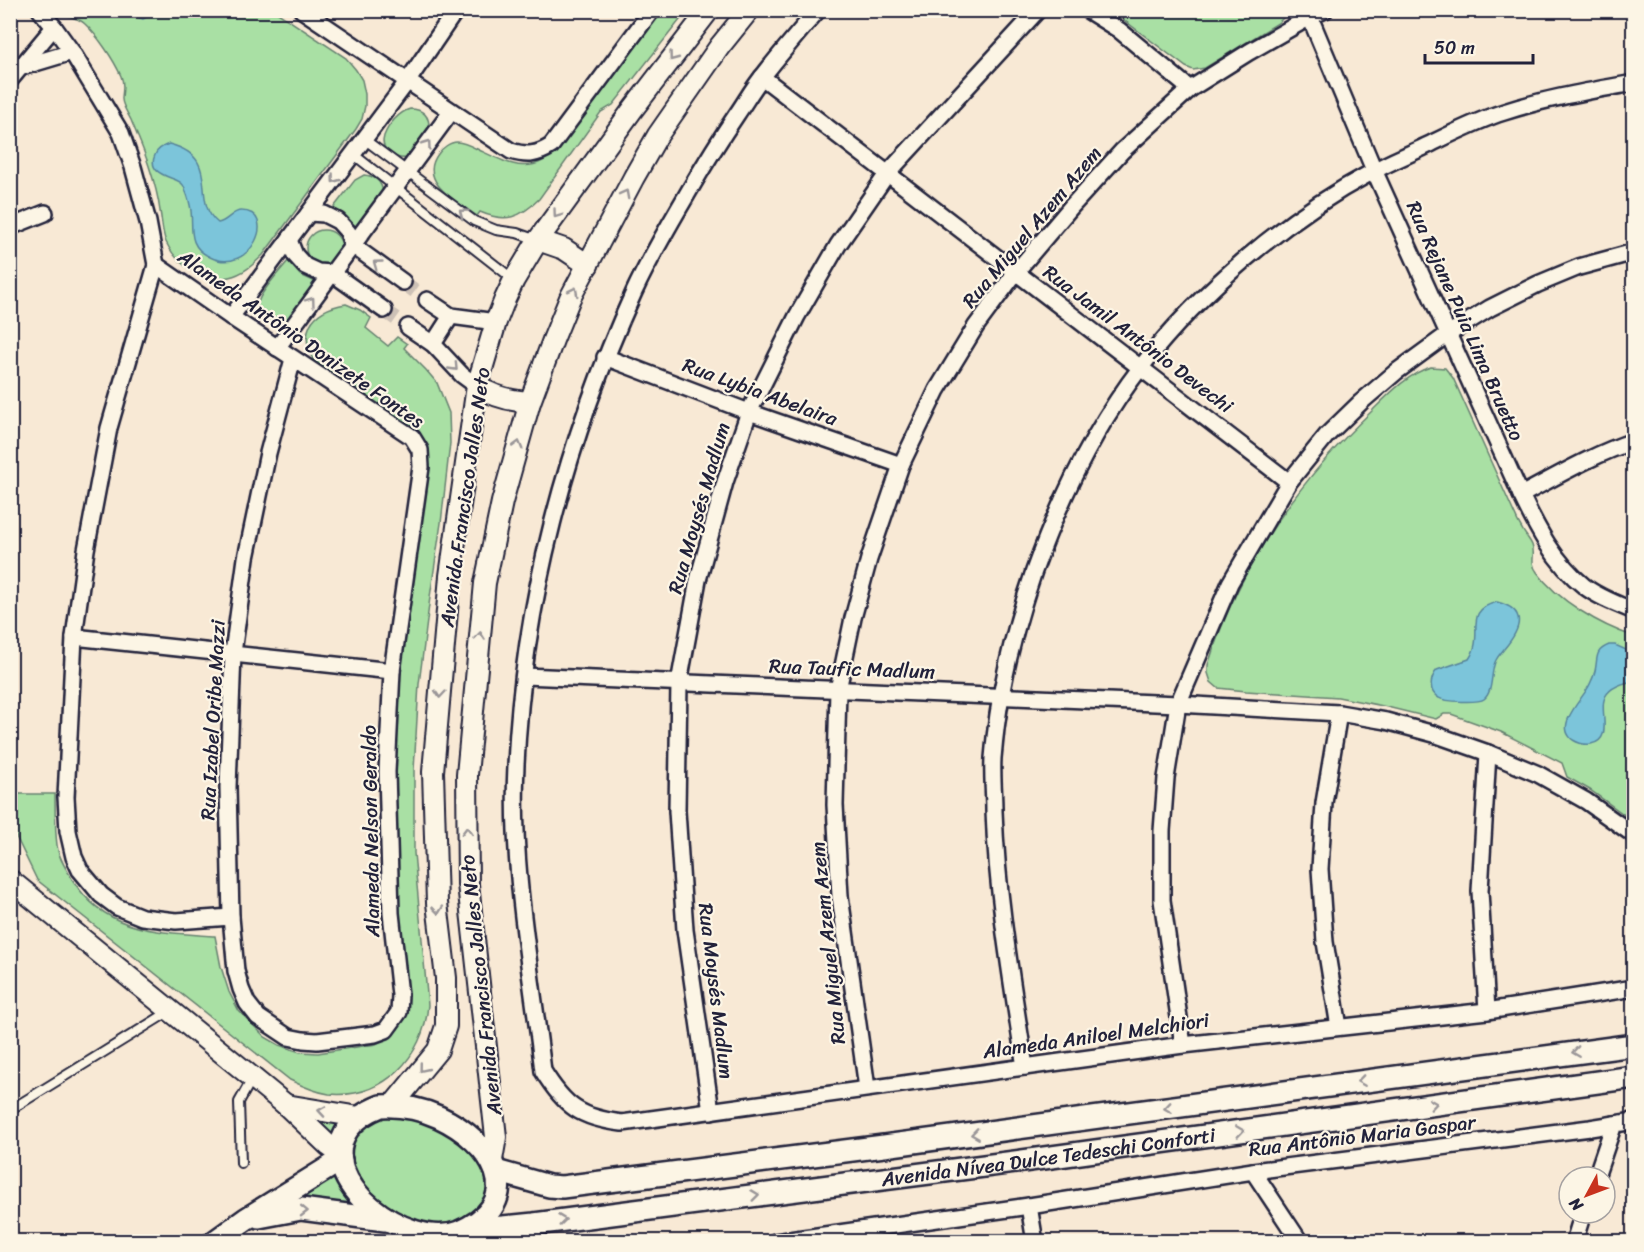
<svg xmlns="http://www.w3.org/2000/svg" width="1644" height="1252" viewBox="0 0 1644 1252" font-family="Sriracha,sans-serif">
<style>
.green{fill:#a9e0a4;stroke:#668170;stroke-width:1.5}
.water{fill:#7bc5da;stroke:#57849a;stroke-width:1.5}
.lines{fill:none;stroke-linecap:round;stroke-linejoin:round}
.minor-tunnel{stroke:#cdc1b6;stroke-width:15;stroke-dasharray:15 8;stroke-linecap:butt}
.service-casing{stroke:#22223b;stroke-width:12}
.minor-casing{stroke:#22223b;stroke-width:20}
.tertiary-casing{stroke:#22223b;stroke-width:24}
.secondary-casing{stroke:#22223b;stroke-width:26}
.service{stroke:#fcf5e5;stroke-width:8}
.minor{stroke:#fcf5e5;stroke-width:15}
.tertiary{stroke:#fcf5e5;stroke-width:20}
.secondary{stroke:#fcf5e5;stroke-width:21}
.oneway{stroke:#9a9698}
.labels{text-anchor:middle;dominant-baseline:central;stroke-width:4.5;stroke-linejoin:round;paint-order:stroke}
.street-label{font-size:20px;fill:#22223b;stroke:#fcf5e5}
</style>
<rect width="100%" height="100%" fill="#f8e9d5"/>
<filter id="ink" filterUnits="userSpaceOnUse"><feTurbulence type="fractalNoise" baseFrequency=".0167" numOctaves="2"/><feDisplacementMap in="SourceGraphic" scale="12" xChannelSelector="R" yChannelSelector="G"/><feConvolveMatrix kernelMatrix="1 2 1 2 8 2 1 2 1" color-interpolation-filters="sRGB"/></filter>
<g filter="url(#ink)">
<g class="green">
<path d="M62,11H275L346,58L356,70L362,80L365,94V106L362,119L356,129L263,255C253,265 243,274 229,277C203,283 177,265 166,242C162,232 162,221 160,211C158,195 154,181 149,166C144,150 137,135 131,120C128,114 122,105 122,99C122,91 125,85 121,76C114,60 98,36 85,24C78,17 70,19 62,11Z"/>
<path d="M661,11H687L613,105L601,112L539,199C520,218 506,223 480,212L477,216C458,202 417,182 438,154C442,148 450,142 457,142C464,142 473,147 479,150C509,164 533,178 559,147Z"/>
<polygon points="1112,11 1287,11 1284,17 1278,23 1205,68 1193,70 1186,67"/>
<path d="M410,109C423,109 430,116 429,129L408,158C396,160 379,151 384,136C388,125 399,112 410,109Z"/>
<path d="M364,175C375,176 382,182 383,193L359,231L347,217L331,211L355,180Z"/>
<circle cx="324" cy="248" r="18"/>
<path d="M288,261L300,275L316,282L287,320C280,325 273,327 265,321C258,317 255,307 259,300C263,289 280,271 288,261Z"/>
<path d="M346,304L360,310L371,318L366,328L388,346L397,337L407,344L404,348L426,370L437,383L449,413L450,443L441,523L430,597L419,684L414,770V853L428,1005C424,1057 384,1099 329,1094C315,1092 302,1086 290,1080L37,880L11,826V794H55C55,811 55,829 57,845C58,857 66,868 72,879C106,933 157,932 215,936L221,967L229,992L239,1011L265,1037L279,1045L300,1052L318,1053L376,1044L398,1029L405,1010L397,912L393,772L399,672L425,449L317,366C296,333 310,310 346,304Z"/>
<path d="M1431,367L1445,368L1453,378L1514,513C1516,518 1519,524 1522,529C1525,535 1530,540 1532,545C1536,555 1529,561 1537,572C1557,600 1601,626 1633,636V821L1590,790L1567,777L1562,763L1501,732L1451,714H1444L1436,719L1383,706L1338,697L1246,691L1218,688L1211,682L1208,673V665C1239,566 1299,480 1373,410C1389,394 1409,373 1431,367Z"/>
<polygon points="303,1114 350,1122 338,1143"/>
<polygon points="374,1114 428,1118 485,1159 493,1196 451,1230 389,1215 354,1180 346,1144"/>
<polygon points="338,1165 367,1209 260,1214"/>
</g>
<g class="water">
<polygon points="125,11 158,11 143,19 128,14"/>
<path d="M169,144C224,158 189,200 218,223C228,221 232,211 241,211C279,211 251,277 210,257C184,245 195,224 190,205C189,201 188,196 186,192C185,187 183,183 178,181C168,176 147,173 155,155C157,149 163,146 169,144Z"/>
<path d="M1497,602C1528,610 1521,629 1504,649C1501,653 1498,656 1496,660C1490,671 1494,691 1484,699C1479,703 1445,702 1439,698C1428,692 1430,678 1437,670L1469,659C1486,634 1461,611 1497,602Z"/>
<path d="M1609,645H1615L1633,653V681C1623,683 1607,688 1604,700C1600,713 1613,740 1591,744C1585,745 1578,743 1573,740C1553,725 1584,698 1590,684C1592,680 1594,675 1595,671C1598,658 1594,651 1609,645Z"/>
</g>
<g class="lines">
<g class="minor-tunnel">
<polyline points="403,282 427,300"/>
<polyline points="384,310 408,327"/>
</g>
<defs>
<g id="service">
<polyline points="364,139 474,221 496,230 517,233 537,240"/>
<polyline points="353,154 513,279"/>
<polyline points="10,1110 170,1011"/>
<polyline points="241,1163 239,1102 252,1079"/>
</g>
<g id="minor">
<polyline points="40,10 54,27 72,52 121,133 133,167 148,222 156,265 109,428 86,550 74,637 66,797 68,831 74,857 80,870 101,895 117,907 142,917 176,921 231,917"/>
<path d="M302,10L511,151C527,156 537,155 551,146L652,10"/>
<path d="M818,10C799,32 780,54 763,76C753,88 746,101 737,114C720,139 704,165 689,191C670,224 650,257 634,292C567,439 523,602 516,765C511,867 531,970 543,1071C565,1107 581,1118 622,1123L1183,1045L1487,1011L1634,988"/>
<polyline points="1087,10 1119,30 1190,89"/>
<path d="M1307,10L1374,170L1521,495C1537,528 1554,562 1584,586C1598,597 1617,604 1634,611"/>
<polyline points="22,67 72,52"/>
<polyline points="762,77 1289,482"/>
<polyline points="10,80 54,27"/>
<polyline points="309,213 324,214 338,221 348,232 352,245 403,282"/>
<polyline points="10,227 45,213"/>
<polyline points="289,240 295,255 305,266 318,272 332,273 384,310"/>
<polyline points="156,265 231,317 412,437 420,450 421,467 392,671 387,772 391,913 400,995 399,1012 386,1030 375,1034 317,1041 303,1040 288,1037 258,1017 247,1003 241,989 236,971 231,917 228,787 233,653 246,558 268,453 293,359"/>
<polyline points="427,300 451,316 496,322"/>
<polyline points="231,317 407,82 456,10"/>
<polyline points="408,327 433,344 462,375 477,386"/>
<polyline points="433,344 451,316"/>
<polyline points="277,348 451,112"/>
<polyline points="605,357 749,412 901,465"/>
<path d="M1521,495C1557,476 1594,454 1634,441"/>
<polyline points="74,637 392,671"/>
<polyline points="524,676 1178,704 1339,713 1386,721 1434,734 1488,753 1538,774 1586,801 1634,835"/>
<polyline points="1487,1011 1480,891 1488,753"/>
<polyline points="1339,1027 1325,942 1320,869 1324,803 1339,713"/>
<polyline points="1183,1045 1162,900 1162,831 1166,778 1178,704 1230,583 1289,482 1327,435 1361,402 1396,372 1448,334 1490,308 1538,284 1579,267 1634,252"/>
<path d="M1025,1067C1012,982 997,897 994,811C994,793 992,775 993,758C998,694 1013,632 1034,571C1060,499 1094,428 1141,367C1201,290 1286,218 1372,172C1389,162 1408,155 1426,146C1451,134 1478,120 1504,112C1547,98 1590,91 1634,83"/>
<polyline points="867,1088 840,896 835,805 838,690 853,618 869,559 901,465 937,390 976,326 1016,272 1071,207 1122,151 1190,89 1249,52 1310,17 1325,10"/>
<polyline points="711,1111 685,930 677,811 679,683 698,580 725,482 749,412 797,316 838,245 887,174 1038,10"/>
<polyline points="1253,1171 1300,1242"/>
<polyline points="1596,1177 1614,1124"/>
<polyline points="1029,1206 1035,1242"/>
<polyline points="775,1242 1029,1206 1253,1171 1590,1128 1634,1121"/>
<polyline points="1574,1242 1583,1213"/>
</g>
<g id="tertiary">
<polyline points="538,240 564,249 588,265"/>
<path d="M477,386C494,397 510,401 530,402"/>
<polyline points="10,880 253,1078 286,1105 329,1146 340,1154"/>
<polyline points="286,1105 359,1117"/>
<polyline points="392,1106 438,1050 446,1026 446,978 437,903 433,772 450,576 477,386 496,322 505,299 514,280 538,240 633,109 709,10"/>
<polyline points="492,1160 496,1137 468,884 467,775 485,583 502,502 530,402 553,340 570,298 634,177 658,135 720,46 749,10"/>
</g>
<g id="secondary">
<path d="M381,1106C401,1105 421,1109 439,1117C491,1141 532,1200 459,1232C408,1252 312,1180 348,1129C357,1117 368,1111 381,1106Z"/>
<polyline points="496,1171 549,1186 562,1187 884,1146 1634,1045"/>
<polyline points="259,1217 301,1209 385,1220"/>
<path id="s1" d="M462,1231L534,1224L1015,1162L1634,1077"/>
<polyline points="214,1242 246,1219 341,1160"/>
</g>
</defs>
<use href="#service" class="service-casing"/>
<use href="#minor" class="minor-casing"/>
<use href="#tertiary" class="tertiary-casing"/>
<use href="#secondary" class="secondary-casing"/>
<use href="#service" class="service"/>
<use href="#minor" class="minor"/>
<use href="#tertiary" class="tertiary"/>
<use href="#secondary" class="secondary"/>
</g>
<defs><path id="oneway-chevron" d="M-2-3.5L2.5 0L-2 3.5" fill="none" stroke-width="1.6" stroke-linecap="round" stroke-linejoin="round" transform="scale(1.5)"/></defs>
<g class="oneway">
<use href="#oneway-chevron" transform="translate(673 57) rotate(127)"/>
<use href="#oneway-chevron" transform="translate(427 144) rotate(-54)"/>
<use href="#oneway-chevron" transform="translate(335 179) rotate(127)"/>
<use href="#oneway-chevron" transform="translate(625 194) rotate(-62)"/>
<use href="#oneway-chevron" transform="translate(463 213) rotate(-143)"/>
<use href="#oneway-chevron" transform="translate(557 214) rotate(126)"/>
<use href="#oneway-chevron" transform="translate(377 264) rotate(-144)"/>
<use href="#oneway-chevron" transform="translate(574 291) rotate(-63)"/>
<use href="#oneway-chevron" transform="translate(311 301) rotate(-54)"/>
<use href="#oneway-chevron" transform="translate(454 367) rotate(46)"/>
<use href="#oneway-chevron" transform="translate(518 445) rotate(-75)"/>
<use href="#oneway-chevron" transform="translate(480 636) rotate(-84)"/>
<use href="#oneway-chevron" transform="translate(440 694) rotate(95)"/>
<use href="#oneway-chevron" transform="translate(467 831) rotate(-91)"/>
<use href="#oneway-chevron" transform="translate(438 910) rotate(84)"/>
<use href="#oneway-chevron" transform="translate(1576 1052) rotate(172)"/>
<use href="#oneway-chevron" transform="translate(423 1068) rotate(129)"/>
<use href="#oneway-chevron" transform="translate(1361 1081) rotate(172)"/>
<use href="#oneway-chevron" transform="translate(1433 1104) rotate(-8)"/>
<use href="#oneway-chevron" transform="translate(1168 1108) rotate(172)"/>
<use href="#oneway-chevron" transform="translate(322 1111) rotate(-171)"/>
<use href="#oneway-chevron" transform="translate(1240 1131) rotate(-8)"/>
<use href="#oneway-chevron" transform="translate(975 1134) rotate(172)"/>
<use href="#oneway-chevron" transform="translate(755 1195) rotate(-7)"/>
<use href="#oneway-chevron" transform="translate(304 1211) rotate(1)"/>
<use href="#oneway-chevron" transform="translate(562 1220) rotate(-7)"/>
</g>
</g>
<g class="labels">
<g class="street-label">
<text transform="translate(1032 227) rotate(-50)">Rua Miguel Azem Azem</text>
<text transform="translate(1465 321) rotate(66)">Rua Rejane Puia Lima Bruetto</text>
<text transform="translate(301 339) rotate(35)">Alameda Antônio Donizete Fontes</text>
<text transform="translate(1138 339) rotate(37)">Rua Jamil Antônio Devechi</text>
<text transform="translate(760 392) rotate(20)">Rua Lybia Abelaira</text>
<text transform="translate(465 497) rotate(-82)">Avenida Francisco Jalles Neto</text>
<text transform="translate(699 508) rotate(-74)">Rua Moysés Madlum</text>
<text transform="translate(852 669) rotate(2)">Rua Taufic Madlum</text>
<text transform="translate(213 720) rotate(-87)">Rua Izabel Oribe Mazzi</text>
<text transform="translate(371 831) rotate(-91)">Alameda Nelson Geraldo</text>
<text transform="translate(828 943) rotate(-96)">Rua Miguel Azem Azem</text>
<text transform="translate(481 985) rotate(-96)">Avenida Francisco Jalles Neto</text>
<text transform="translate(716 991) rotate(83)">Rua Moysés Madlum</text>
<text transform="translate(1096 1036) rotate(-8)">Alameda Aniloel Melchiori</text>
<text transform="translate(1362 1136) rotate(-7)">Rua Antônio Maria Gaspar</text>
<text stroke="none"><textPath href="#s1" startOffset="591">Avenida Nívea Dulce Tedeschi Conforti</textPath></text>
</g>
</g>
<rect width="1644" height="1252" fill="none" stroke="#fcf5e5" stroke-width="36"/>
<rect x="18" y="18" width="1608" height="1216" fill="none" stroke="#22223b" stroke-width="2" filter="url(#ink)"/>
<g transform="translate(1587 1195) rotate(229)"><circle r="28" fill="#fcf5e5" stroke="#a5a1a1" stroke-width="1.5"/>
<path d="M0-4.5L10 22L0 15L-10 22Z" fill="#c8321e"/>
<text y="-9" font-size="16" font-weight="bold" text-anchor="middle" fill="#22223b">N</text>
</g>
<path d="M1425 54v9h108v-9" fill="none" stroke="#22223b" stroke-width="3"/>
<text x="1434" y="54" font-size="18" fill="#22223b" stroke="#fcf5e5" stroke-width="4.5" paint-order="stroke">50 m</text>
</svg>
